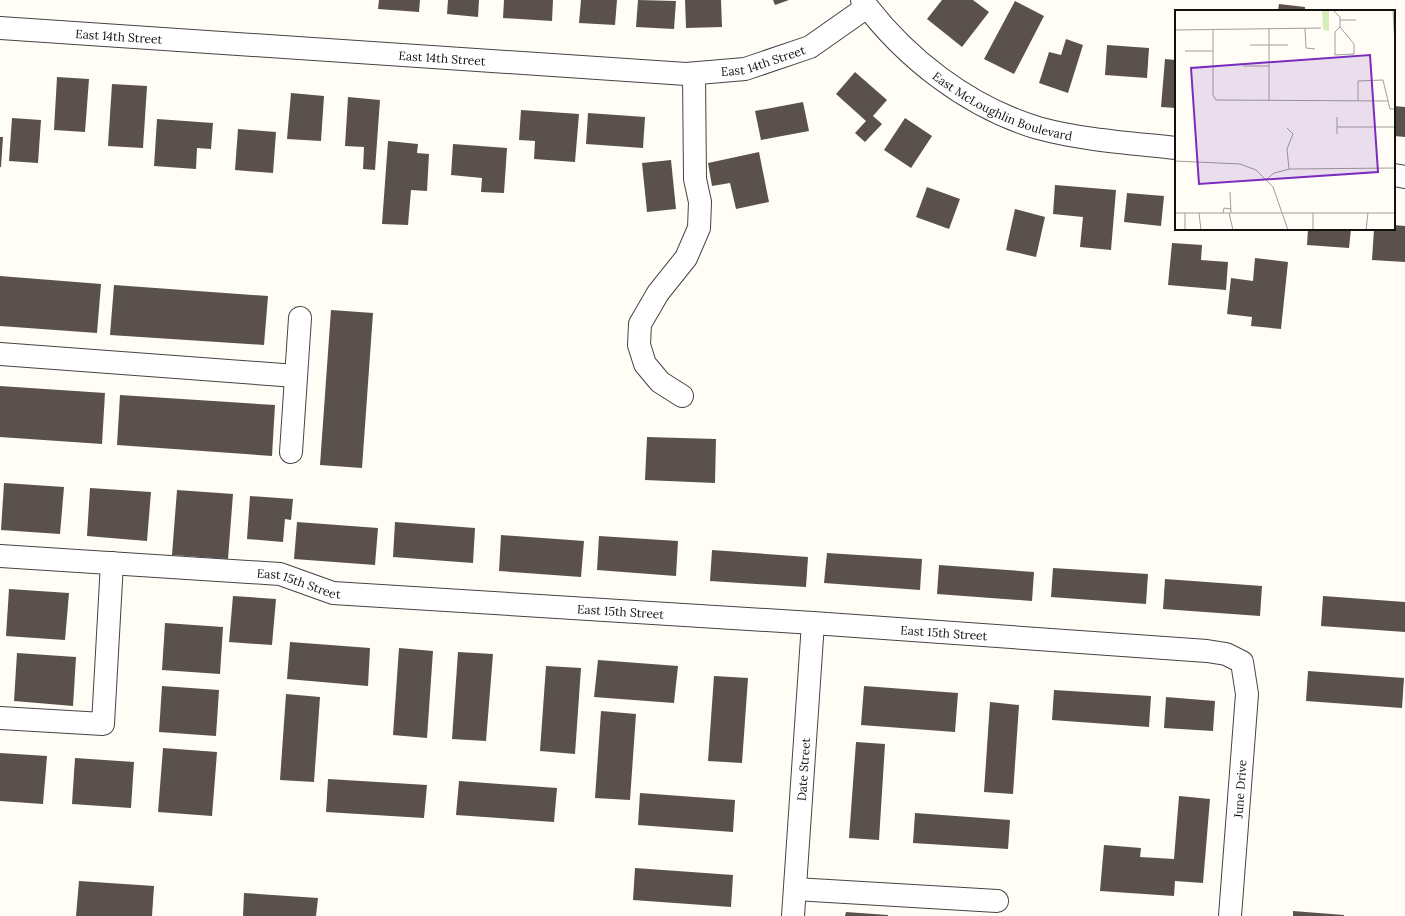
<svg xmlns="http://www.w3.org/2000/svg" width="1405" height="916" viewBox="0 0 1405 916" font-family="Lora,serif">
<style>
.building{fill:#5b514c}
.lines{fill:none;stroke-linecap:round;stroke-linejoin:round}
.minor-casing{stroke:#444;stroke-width:24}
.minor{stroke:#fff;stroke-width:22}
.labels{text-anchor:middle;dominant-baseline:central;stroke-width:4;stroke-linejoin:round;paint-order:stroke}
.street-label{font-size:12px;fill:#111;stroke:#fff}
.inset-road{fill:none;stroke:#a09f9a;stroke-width:1}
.view{fill:#7b2cbf;fill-opacity:0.15;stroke:#7b2cbf;stroke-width:2}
.inset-edge{fill:none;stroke:#111;stroke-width:2}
</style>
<rect width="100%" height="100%" fill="#fffdf5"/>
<g class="building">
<polygon points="379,0 420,0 419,12 378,9"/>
<polygon points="448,0 479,0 478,17 447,14"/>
<polygon points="504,0 553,0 552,21 503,18"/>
<polygon points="581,0 617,0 615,25 579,23"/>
<polygon points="638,0 676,1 674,29 636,27"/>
<polygon points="685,0 721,0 722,27 686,28"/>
<polygon points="773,0 789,0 775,5"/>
<polygon points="942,0 973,0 989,12 962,47 927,19"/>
<polygon points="1015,1 1044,16 1014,74 984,59"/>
<polygon points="1279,4 1305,7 1305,11 1278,11"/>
<polygon points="1066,39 1083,45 1068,93 1039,83 1049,52 1061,55"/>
<polygon points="1107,45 1149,48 1147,78 1105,75"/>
<polygon points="1165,59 1176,60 1176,108 1161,107"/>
<polygon points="855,72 887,100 873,116 882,124 865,142 855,133 866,121 836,94"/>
<polygon points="57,77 89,79 85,132 54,130"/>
<polygon points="112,84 147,86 143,148 108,146"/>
<polygon points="291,93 324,96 321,141 287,139"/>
<polygon points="348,97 380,100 375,170 363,169 364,147 345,146"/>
<polygon points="803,102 809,131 761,140 755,111"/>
<polygon points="1394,106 1405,107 1405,137 1394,136"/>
<polygon points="521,110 579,114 575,162 534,159 535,141 519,140"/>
<polygon points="588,113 645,117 643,148 586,144"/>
<polygon points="12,118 41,120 38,163 9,161"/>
<polygon points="905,118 932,136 911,168 884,150"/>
<polygon points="157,119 213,123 211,149 197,148 196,169 154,166"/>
<polygon points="238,129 276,132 273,173 235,170"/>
<polygon points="0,137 3,137 1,167 0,167"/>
<polygon points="388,141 418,144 417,153 429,154 427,191 411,190 408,225 382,224"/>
<polygon points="453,144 507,148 504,193 481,192 482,178 451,175"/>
<polygon points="759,152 769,202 736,209 730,183 712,186 708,163"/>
<polygon points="671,160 676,209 647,212 642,163"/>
<polygon points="1055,185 1116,190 1111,250 1080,247 1083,217 1053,214"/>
<polygon points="927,187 960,199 949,229 916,217"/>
<polygon points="1127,193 1164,196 1161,226 1124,222"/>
<polygon points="1015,209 1045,217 1036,257 1006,250"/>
<polygon points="1394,225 1405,226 1405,262 1372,260 1374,229 1394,229"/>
<polygon points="1308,229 1351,229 1349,248 1307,245"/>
<polygon points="1172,243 1202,245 1201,260 1228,262 1226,290 1168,285"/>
<polygon points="1255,258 1288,262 1281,329 1251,326 1252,317 1227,314 1231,278 1253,281"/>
<polygon points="0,276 101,284 97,333 0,326"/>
<polygon points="114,285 268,296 264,345 110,335"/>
<polygon points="331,310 373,313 362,468 320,465"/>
<polygon points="0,386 105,393 102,444 0,437"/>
<polygon points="120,395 275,405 272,456 117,445"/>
<polygon points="647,437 716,439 715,483 645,480"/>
<polygon points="4,483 64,487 60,534 1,530"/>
<polygon points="90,488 151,492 147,541 87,536"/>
<polygon points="177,490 233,494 228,559 172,555"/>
<polygon points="250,496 293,499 291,520 285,519 283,542 247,539"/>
<polygon points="297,522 378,528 375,565 294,559"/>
<polygon points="395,522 475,528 473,563 393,557"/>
<polygon points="501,535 584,541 581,577 499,571"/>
<polygon points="599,536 678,541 676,576 597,570"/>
<polygon points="712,550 808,557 806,587 710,581"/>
<polygon points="827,553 922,559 920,590 824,583"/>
<polygon points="939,565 1034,572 1032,601 937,594"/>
<polygon points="1053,568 1148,574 1146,604 1051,597"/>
<polygon points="1165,579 1262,586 1260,616 1163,609"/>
<polygon points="9,589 69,593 65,640 6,636"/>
<polygon points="233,596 276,599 272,645 229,642"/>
<polygon points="1323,596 1405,602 1405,632 1321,626"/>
<polygon points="165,623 223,627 220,674 162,670"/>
<polygon points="290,642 370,648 368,686 287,679"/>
<polygon points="399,648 433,651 427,738 393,735"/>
<polygon points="458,652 493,654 486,741 452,739"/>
<polygon points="17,653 76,657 73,706 14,701"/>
<polygon points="598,660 678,666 674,703 594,697"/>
<polygon points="546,666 581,668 575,754 540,751"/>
<polygon points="1308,671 1404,678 1402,708 1306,701"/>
<polygon points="714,676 748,678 742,763 708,761"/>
<polygon points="162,686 219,690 216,736 159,732"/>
<polygon points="864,686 958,693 955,732 861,725"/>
<polygon points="1054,690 1151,696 1149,727 1052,720"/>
<polygon points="286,694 320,697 314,782 280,780"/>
<polygon points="1166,697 1215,701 1213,731 1164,728"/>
<polygon points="990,702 1019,705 1013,794 984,792"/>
<polygon points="601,711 636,714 630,800 595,798"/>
<polygon points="856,742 885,744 879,840 849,838"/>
<polygon points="163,748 217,752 212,816 158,812"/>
<polygon points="0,753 47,756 43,804 0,801"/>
<polygon points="75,758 134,762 131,808 72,804"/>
<polygon points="328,779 427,785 424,818 326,812"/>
<polygon points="459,781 557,788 554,822 456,815"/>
<polygon points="640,793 735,800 733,832 638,825"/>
<polygon points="1179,796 1210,799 1203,883 1175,881 1174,896 1100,891 1104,845 1141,848 1140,857 1174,859"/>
<polygon points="915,813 1010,820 1008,849 913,843"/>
<polygon points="635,868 733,875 731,907 633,900"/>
<polygon points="79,881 154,886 152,916 76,916"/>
<polygon points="244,893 318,898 316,916 243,916"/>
<polygon points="1293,911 1344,915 1344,916 1293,916"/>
<polygon points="846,912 888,915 888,916 845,916"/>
</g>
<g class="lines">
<defs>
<g id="minor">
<path id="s1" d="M862,0C905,58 968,107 1038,128C1082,140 1130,143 1176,148"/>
<path id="s2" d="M0,28L686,74L745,69L810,47L867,7"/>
<polyline points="1394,175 1405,177"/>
<polyline points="0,354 296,376"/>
<polyline points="682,396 660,382 645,364 639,345 640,324 658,293 686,258 699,228 700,202 695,179 694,74"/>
<polyline points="291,452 300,318"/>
<path id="s3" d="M0,556L280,574L333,593L813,623L1207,651L1226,654L1242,662L1247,694L1230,916"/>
<polyline points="0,718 103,724 112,563"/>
<polyline points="795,889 997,901"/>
<path id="s4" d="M793,916L813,623"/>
</g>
</defs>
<use href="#minor" class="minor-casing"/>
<use href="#minor" class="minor"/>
</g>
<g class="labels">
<g class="street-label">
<text stroke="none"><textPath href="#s2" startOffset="119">East 14th Street</textPath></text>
<text stroke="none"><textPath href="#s2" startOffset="443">East 14th Street</textPath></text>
<text stroke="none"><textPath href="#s2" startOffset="766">East 14th Street</textPath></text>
<text stroke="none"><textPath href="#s1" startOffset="180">East McLoughlin Boulevard</textPath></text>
<text stroke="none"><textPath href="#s3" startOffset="301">East 15th Street</textPath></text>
<text stroke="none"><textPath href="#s3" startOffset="625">East 15th Street</textPath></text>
<text stroke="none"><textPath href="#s3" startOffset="949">East 15th Street</textPath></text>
<text stroke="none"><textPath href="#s4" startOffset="147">Date Street</textPath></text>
<text transform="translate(1240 789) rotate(-86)">June Drive</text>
</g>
</g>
<g transform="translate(1175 10)">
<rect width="220" height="220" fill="#fffdf5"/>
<path d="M147,0H154V21L148,20Z" fill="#d6eeba"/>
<path class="inset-road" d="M158,0L165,7V17L179,34V44L160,45V22L165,17M218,0L220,34M165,10H181M94,18V90M130,18L131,38L140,39M38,19V85L41,90L213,91M0,20L146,18M75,35H113M10,41H38M68,56H94M183,91V71L208,70L215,99H220M162,107V124M162,117H220M112,118L118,124L112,139L114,159M0,151L65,154L81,160L98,177L113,220M92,169L99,163L115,159L220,158M55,182L56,203M0,203H220M24,203L26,220M48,203L49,198L56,199M54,203L58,220M138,219V203M10,220V203M191,220L193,203"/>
<path class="view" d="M195,45L203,162L24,174L16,58Z"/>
<rect width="220" height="220" class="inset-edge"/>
</g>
</svg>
